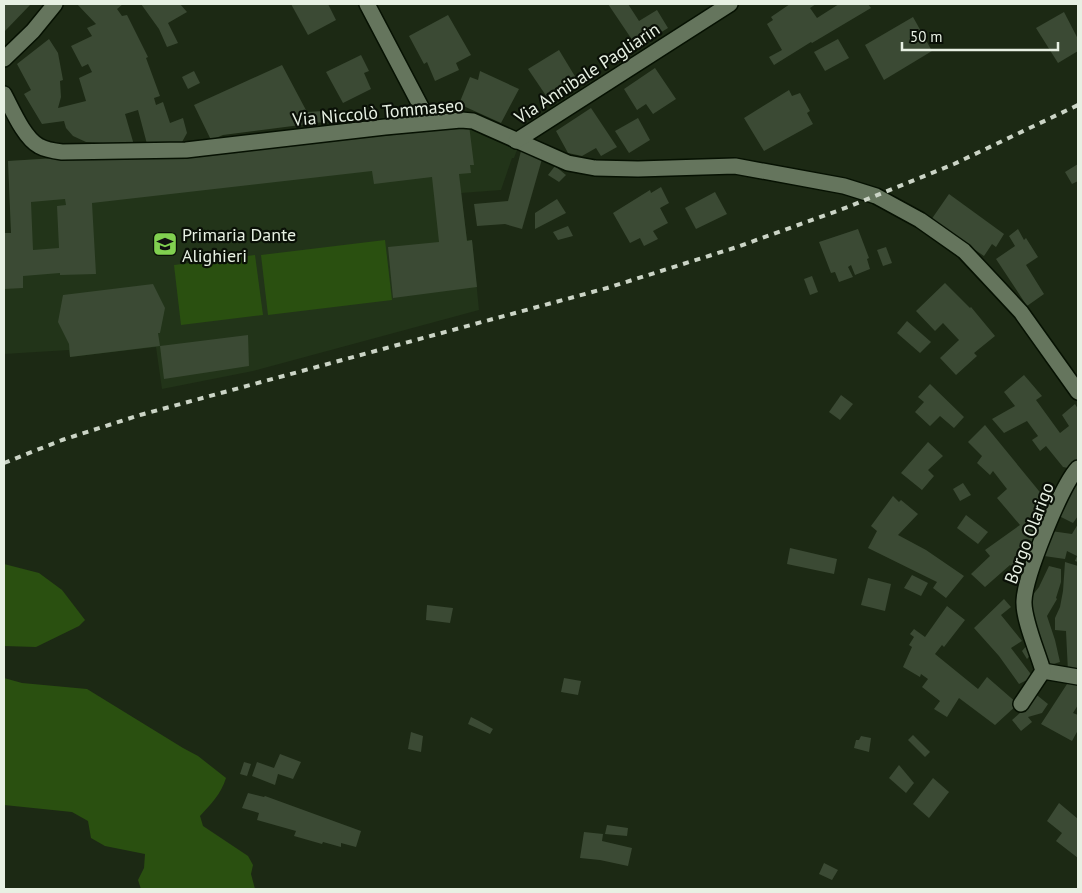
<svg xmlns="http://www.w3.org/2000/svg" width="1082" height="893" viewBox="0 0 1082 893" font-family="'PT Sans',sans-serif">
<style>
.built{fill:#223419}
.green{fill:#2a5010}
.building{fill:#3b4a34;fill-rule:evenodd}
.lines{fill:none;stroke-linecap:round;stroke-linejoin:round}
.minor-casing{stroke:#061102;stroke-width:18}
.minor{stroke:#65755d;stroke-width:15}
.rail{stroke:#cbd4c6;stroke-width:4;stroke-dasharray:6 6;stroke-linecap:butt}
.labels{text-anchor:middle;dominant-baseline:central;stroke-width:4.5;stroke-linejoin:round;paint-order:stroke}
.street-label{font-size:18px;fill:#e7f0e3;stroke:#0a1007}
.poi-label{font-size:18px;fill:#e7f0e3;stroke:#0a1007;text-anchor:start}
</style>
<rect width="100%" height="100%" fill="#1c2914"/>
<polygon class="built" points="469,125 482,135 517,150 514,158 512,158 501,190 461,193 467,240 472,240 479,310 253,371 162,389 156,347 70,357 69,350 4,354 4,233 11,233 8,161 88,156 385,132 385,136"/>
<g class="green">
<polygon points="385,240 392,300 268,315 261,255"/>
<polygon points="255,255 263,315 181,325 174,265"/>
<polygon points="4,564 39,573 62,590 85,620 79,626 36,647 4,646"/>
<path d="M4,678L22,683L87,689L183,748L198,756L226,778C221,794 211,804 200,816L203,826L248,856L253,865L251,874L255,889H141L138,880L144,868L145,854L105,846L91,838L88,821L72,812L4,805Z"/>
</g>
<g class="building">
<polygon points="4,4 31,4 4,32"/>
<polygon points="77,4 123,4 117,9 122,16 127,15 148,57 146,58 160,96 154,98 156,105 163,102 170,123 183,118 187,133 182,142 147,144 138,110 125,114 134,145 86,142 73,136 66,128 64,121 42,124 24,94 31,90 17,64 49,39 58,53 63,80 60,81 61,97 58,108 86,101 79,78 92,72 88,64 82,67 71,46 92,36 87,28 96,24"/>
<polygon points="141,4 180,4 187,12 168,23 178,43 167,47 159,29"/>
<polygon points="291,4 328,4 336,20 308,35"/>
<polygon points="608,4 628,4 639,21 657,10 668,28 637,47"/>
<polygon points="790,4 816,4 810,8 817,18 839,4 868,4 871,8 812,43 811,42 774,65 769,57 782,50 767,24 773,20 771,17"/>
<polygon points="1064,12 1078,39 1078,51 1058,63 1036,28"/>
<polygon points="448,15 471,55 456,63 459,70 435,81 427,62 424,64 409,36"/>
<polygon points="913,17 932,51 884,80 865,45"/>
<polygon points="838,39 849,58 825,71 814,52"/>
<polygon points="559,50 579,83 551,103 528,69"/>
<polygon points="361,55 369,71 364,73 371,89 343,103 326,72"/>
<polygon points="282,65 307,112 323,111 324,122 223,135 211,140 194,105"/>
<polygon points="655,68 676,99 653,114 646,104 637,110 624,89"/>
<polygon points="194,71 200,83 188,89 182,77"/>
<polygon points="480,71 519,89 501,123 459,104 470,77 478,80"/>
<polygon points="789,90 792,96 800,93 810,111 807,113 813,124 764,151 744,118"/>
<polygon points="591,108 617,147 601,156 596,148 582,156 568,153 556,131"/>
<polygon points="638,118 650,140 629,153 615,131"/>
<path d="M469,125L474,165H470L471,173L459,174L467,241L472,240L477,287L393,298L388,247L439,242L432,177L374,184L372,171L92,203L96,274L60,275V273L23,276V288L4,289V233H11L8,161L88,156L385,132V136ZM65,199L66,205L57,206L59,248L33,250L31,202Z"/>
<polygon points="521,151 542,159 522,229 505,224 477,226 474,204 508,201"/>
<polygon points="1078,164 1078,181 1072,184 1065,172"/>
<polygon points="555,166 566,175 559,182 548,175"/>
<polygon points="661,187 669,203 660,208 668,223 653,231 658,239 644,246 640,238 630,243 613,213 650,190 651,193"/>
<polygon points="715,192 727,214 696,229 685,208"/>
<polygon points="949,194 1004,234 996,247 992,244 984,256 931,220"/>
<polygon points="557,199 566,213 535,229 535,213"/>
<polygon points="568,226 573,236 558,240 553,232"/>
<polygon points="858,229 869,258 867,259 870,269 855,275 851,265 848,267 853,277 839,282 835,272 831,273 819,242"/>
<polygon points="1018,229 1024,240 1026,238 1038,257 1026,265 1044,294 1027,306 996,259 1015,246 1009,236"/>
<polygon points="886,247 892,263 883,266 877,250"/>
<polygon points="812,276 818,292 810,295 804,279"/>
<polygon points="945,283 970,308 971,307 995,336 974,353 977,356 956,375 940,358 959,340 943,323 935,331 916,311"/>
<polygon points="153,284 165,308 160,333 158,333 160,346 70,357 69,344 58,322 63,295"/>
<polygon points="907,321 931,342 920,353 897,333"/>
<polygon points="248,335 249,366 164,379 160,346"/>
<polygon points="1024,375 1042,396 1036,400 1060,433 1069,426 1062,415 1075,404 1078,409 1078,462 1077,464 1068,468 1063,467 1046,446 1040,451 1032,440 1038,436 1027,421 1004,433 992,419 1015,406 1004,392"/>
<polygon points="930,384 964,417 954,428 940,416 930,426 915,412 924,402 918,397"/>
<polygon points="841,395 853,404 840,420 829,412"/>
<polygon points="985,425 1048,502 1053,486 1059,492 1050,504 1038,514 1046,525 1043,535 1023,553 1028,559 1015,569 1010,565 985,587 971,574 990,556 985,550 1020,525 997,498 1007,489 993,471 990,475 977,463 982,456 968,442"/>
<polygon points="928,442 943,456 928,470 934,476 922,490 901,473"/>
<polygon points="1078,476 1078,516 1073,523 1057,515"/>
<polygon points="963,483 971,495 960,501 953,489"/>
<polygon points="893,496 899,502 901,500 918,514 898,535 926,550 964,576 946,598 933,588 937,582 868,548 877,531 871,526"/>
<polygon points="966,515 988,532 978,544 957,528"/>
<polygon points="1078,524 1078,562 1075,561 1077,556 1067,551 1065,559 1044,556 1051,531 1072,534"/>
<polygon points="790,548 837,559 834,574 787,564"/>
<polygon points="1065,562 1078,566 1078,673 1068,672 1066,631 1055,630 1055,618 1060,607 1063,591"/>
<polygon points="1049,566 1061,569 1061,582 1056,598 1057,599 1047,616 1055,640 1060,662 1047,666 1033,618 1031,604 1028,601 1039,587"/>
<polygon points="912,575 928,583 921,596 904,588"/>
<polygon points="868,578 891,584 885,611 861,605"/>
<polygon points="1004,599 1011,607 1001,615 1022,641 1011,648 1033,677 1019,684 999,656 974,628"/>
<polygon points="427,605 453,608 450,623 426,620"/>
<polygon points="947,606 965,620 944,647 942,645 935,654 978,689 987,677 1018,704 995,725 959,698 947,717 934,709 940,701 922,687 928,679 921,674 920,677 903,667 912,647 909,645 914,637 910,634 914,629 925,637"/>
<polygon points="1029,643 1033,652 1027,659 1022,651"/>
<polygon points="564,678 581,681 578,695 561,692"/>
<polygon points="1069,681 1078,686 1078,705 1073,713 1078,715 1078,730 1072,741 1041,724"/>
<polygon points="1033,692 1048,704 1042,713 1028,717 1032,722 1021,731 1012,720 1021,712"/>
<polygon points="471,717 479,721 493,729 490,734 468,724"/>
<polygon points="411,732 423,736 421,752 408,749"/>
<polygon points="913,735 930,752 925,757 908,740"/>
<polygon points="861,736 871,738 869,752 854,748 856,740 859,740"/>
<polygon points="280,754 301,762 293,779 278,774 275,785 252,776 257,762 274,768"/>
<polygon points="244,762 251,764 247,776 240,774"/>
<polygon points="899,765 914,783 906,793 889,778"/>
<polygon points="933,778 949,792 929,818 913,804"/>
<polygon points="248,793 264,797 265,796 361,831 356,847 341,843 341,847 323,842 322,844 294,836 296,831 257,820 259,813 242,808"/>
<polygon points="1059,803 1078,819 1078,858 1056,841 1062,833 1047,821"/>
<polygon points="607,825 628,828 627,836 605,834"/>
<polygon points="584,832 603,834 602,841 632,848 628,866 600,860 580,858"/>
<polygon points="824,863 838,870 832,880 819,874"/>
</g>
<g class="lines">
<defs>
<g id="minor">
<polyline points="367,4 429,122"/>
<polyline points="4,59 33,31 55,4"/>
<path d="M4,94C12,109 24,138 39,146C46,150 54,151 62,152L186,150L385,127L461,120L473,121L568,163L595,168L638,169L735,166L844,186L876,196L920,220L964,251L1021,312L1078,392"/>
<polyline points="516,141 730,4"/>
<polyline points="1043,671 1078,677"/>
<path d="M1021,704L1043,671C1038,653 1023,619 1024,601C1025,576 1061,486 1078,468"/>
</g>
</defs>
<use href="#minor" class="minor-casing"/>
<use href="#minor" class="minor"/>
<polyline class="rail" points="4,463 62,440 140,415 607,288 737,247 848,207 954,164 1078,105"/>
</g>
<defs>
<symbol id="school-square" viewBox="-11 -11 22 22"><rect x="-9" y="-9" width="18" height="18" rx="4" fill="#81d050" stroke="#0a1007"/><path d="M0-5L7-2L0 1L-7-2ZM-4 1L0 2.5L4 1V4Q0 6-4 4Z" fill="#111"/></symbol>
</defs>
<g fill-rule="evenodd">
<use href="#school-square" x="151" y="230" width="28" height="28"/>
</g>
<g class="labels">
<g class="street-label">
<text transform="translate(587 73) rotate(-33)">Via Annibale Pagliarin</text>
<text transform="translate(378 112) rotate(-5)">Via Niccolò Tommaseo</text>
<text transform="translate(1029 533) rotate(-69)">Borgo Olarigo</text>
</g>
<g class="poi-label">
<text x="182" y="234">Primaria Dante<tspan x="182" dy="21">Alighieri</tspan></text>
</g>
</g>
<rect width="1082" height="893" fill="none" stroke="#e7f0e3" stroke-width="10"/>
<path d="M902 42v8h156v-8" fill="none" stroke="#e7f0e3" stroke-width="2.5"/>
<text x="910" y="42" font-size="15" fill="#e7f0e3" stroke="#0a1007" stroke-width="4" paint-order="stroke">50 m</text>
</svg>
